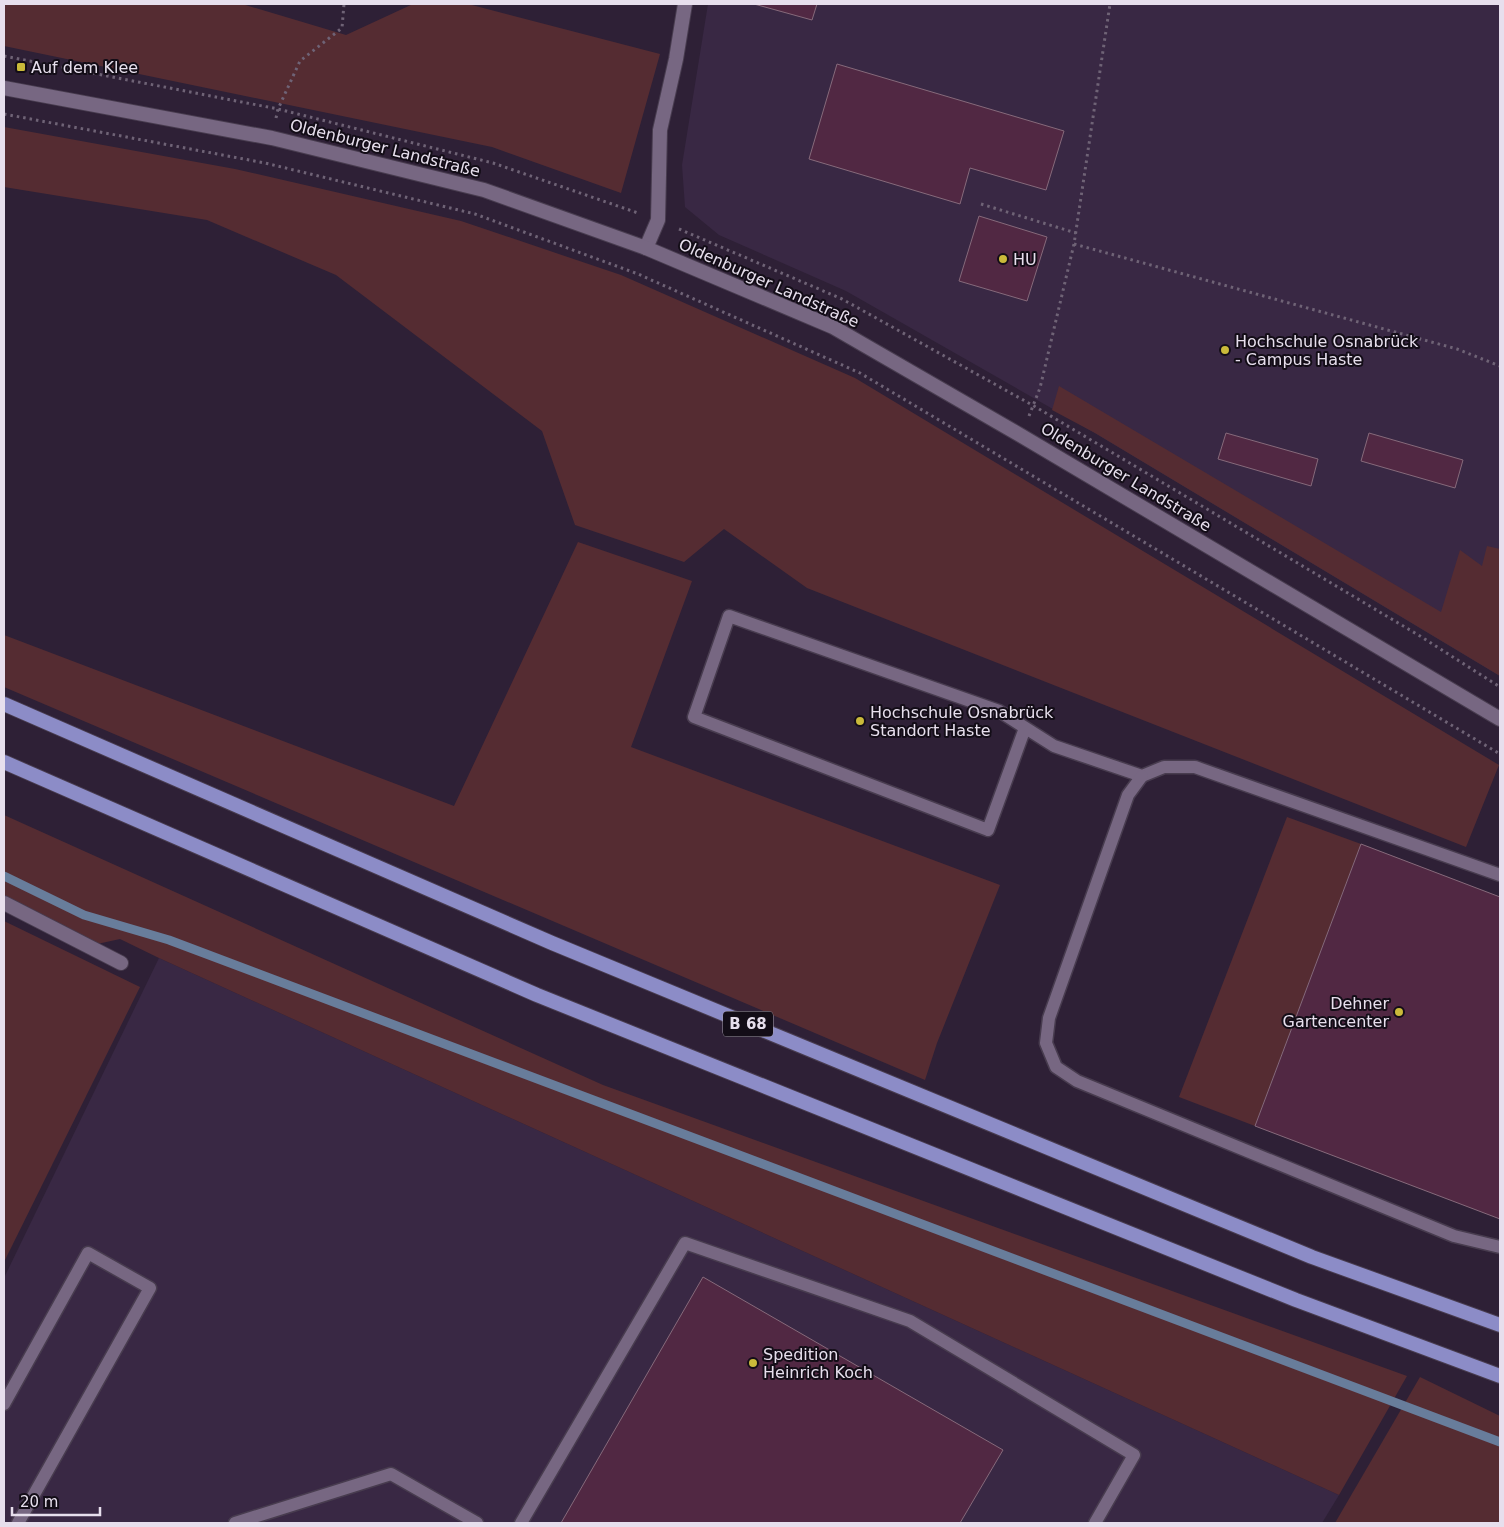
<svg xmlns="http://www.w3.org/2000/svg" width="1504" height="1527" viewBox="0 0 1504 1527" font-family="'DejaVu Sans',sans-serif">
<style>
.built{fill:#392844}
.green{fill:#552c32}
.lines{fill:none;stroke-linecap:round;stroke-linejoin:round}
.stream{stroke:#687d9b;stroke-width:9}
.building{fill:#512843;stroke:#866a7b}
.service-casing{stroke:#483c4f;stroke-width:15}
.minor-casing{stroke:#483c4f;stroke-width:16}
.tertiary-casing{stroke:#483c4f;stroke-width:16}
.trunk-casing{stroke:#483c4f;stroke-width:16}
.path{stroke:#6f6376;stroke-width:3;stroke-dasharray:2.5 4;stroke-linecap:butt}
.service{stroke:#776782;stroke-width:12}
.minor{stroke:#776782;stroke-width:14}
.tertiary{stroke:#776782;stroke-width:14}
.trunk{stroke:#8c8cc7;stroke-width:14}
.poi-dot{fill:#caba3a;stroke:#130d17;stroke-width:2}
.labels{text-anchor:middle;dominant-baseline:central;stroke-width:4;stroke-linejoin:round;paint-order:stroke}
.shield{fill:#130d17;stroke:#a7a0ad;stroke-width:1}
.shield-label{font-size:15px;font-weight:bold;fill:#e7dfed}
.poi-label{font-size:16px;fill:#e7dfed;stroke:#130d17;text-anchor:start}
.street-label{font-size:16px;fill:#e7dfed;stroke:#130d17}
</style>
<rect width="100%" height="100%" fill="#2e2036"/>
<g class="built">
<polygon points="708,4 1500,4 1500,676 1095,433 846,291 719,235 685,207 682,165"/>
<polygon points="159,958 1339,1495 1322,1523 4,1523 4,1278"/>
</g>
<g class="green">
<polygon points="4,4 242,4 346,35 413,4 468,4 660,54 621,193 492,147 4,46"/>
<polygon points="4,127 235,169 461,221 621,275 855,378 1499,765 1466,847 807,588 724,529 684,562 575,525 542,431 336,275 207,220 4,187"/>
<polygon points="1059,386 1441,612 1460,550 1482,566 1487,546 1500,549 1500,676 1095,433 1052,410"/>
<polygon points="578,542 692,581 631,747 1000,885 937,1043 925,1080 4,687 4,635 454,806"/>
<polygon points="4,815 603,1085 1407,1376 1339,1495 159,958 120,939 88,946 4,903"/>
<polygon points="1287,817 1361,844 1255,1126 1179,1097"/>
<polygon points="4,921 140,987 4,1262"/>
<polygon points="1420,1377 1500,1416 1500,1523 1335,1523"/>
</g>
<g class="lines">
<polyline class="stream" points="4,876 84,915 169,940 1500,1442"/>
</g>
<g class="building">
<polygon points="754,4 817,4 812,20"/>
<polygon points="837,64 1064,131 1046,190 970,168 960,204 809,159"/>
<polygon points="979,216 1047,237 1027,301 959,281"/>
<polygon points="1226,433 1318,459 1311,486 1218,459"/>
<polygon points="1369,433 1463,460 1455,488 1361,461"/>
<polygon points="1361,844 1500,897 1500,1219 1255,1126"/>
<polygon points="703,1277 1003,1450 960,1523 561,1523"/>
</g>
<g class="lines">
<defs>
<g id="service">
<polyline points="1025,728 988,830 694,717 729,616 999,711 1054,746 1142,776 1164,767 1195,767 1500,875"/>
<polyline points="1142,776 1128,795 1049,1018 1046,1043 1056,1067 1077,1081 1454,1236 1500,1247"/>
<polyline points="4,1404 88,1253 150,1288 18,1523"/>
<polyline points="235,1523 391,1474 477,1523"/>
<polyline points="521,1523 685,1243 910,1321 1134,1455 1095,1523"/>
</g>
<g id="minor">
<polyline points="646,248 658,220 660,130 676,59 685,4"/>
<polyline points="4,903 121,963"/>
</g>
<polyline id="tertiary" points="4,88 272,138 484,190 646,248 833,327 1020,435 1500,719"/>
<g id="trunk">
<polyline points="4,704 552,943 1312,1257 1500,1325"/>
<polyline points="4,762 537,995 1296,1300 1500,1376"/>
</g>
</defs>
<use href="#service" class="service-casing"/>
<use href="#minor" class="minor-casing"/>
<use href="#tertiary" class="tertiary-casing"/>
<use href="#trunk" class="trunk-casing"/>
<g class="path">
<polyline points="4,56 278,109 493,163 638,213"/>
<polyline points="4,114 265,163 475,214 638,274 860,373 1500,754"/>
<polyline points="276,118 278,109 300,61 342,28 344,4"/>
<polyline points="981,204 1076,233"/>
<polyline points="679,229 842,299 1034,406 1420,636 1500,687"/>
<polyline points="1074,244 1457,349 1500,366"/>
<polyline points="1029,416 1040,388 1074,244 1110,4"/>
</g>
<use href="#service" class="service"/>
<use href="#minor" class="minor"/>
<use href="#tertiary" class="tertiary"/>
<use href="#trunk" class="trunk"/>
</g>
<g class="poi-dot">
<rect x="16" y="62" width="10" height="10" rx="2.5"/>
<circle cx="1003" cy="259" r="5"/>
<circle cx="1225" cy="350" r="5"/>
<circle cx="860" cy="721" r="5"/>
<circle cx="1399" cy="1012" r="5"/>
<circle cx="753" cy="1363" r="5"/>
</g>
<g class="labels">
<rect class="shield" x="723" y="1011.5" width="50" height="25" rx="4"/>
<g class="shield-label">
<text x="748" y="1024">B 68</text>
</g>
<g class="poi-label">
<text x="31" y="67">Auf dem Klee</text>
<text x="1013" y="259">HU</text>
<text x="1235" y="341">Hochschule Osnabrück<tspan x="1235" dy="18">- Campus Haste</tspan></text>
<text x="870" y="712">Hochschule Osnabrück<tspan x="870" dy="18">Standort Haste</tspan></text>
<text x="1389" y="1003" text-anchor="end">Dehner<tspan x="1389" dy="18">Gartencenter</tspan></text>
<text x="763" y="1354">Spedition<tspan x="763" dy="18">Heinrich Koch</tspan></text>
</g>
<g class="street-label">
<text transform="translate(385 148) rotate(14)">Oldenburger Landstraße</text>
<text transform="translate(769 283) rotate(24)">Oldenburger Landstraße</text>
<text transform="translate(1126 477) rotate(31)">Oldenburger Landstraße</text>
</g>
</g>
<rect width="1504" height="1527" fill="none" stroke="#e7dfed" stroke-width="10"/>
<path d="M12 1507v8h88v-8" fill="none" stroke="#e7dfed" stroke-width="2.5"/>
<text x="20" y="1507" font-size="15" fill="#e7dfed" stroke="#130d17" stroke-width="4" paint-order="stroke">20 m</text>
</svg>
